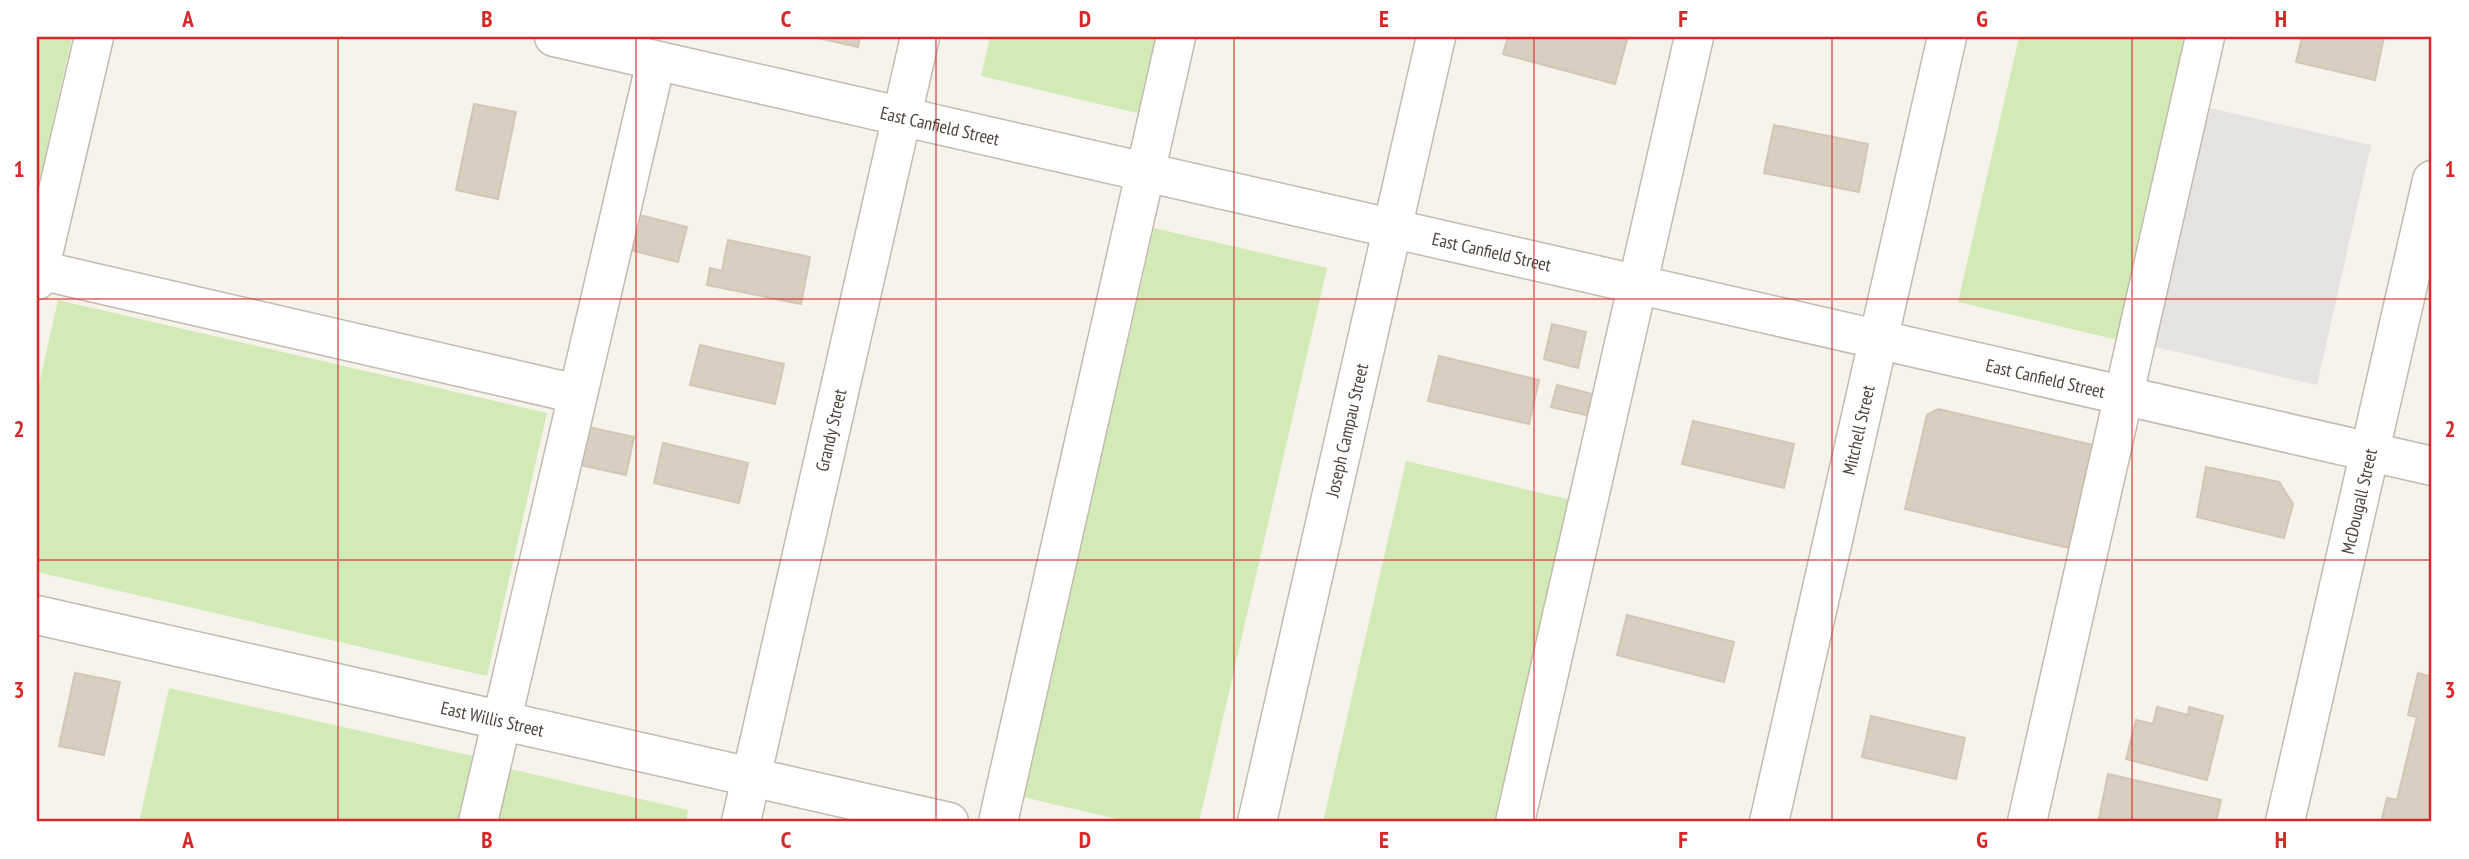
<svg xmlns="http://www.w3.org/2000/svg" width="2469" height="859" viewBox="0 0 2469 859" font-family="'PT Sans Narrow',sans-serif">
<style>
.green{fill:#d2eab5}
.parking{fill:#e5e3e0}
.building{fill:#d8cfc1;stroke:#d3c7b4;stroke-width:2}
.lines{fill:none;stroke-linecap:round;stroke-linejoin:round}
.minor-casing{stroke:#c2bbae;stroke-width:41}
.minor{stroke:#fff;stroke-width:38}
.grid{fill:none;stroke:#d62828;stroke-width:2;stroke-opacity:0.55}
.labels{text-anchor:middle;dominant-baseline:central;stroke-width:6;stroke-linejoin:round;paint-order:stroke}
.street-label{font-size:18px;fill:#4b4439;stroke:#fff}
.neatline{fill:none;stroke:#d62828;stroke-width:2.5}
.grid-label{font-size:23px;text-anchor:middle;font-weight:bold;fill:#d62828}
</style>
<rect width="100%" height="100%" fill="#f6f3ec"/>
<g class="green">
<polygon points="37,37 72,37 37,192"/>
<polygon points="990,37 1163,37 1145,115 981,76"/>
<polygon points="2019,37 2193,37 2122,341 1958,302"/>
<polygon points="1154,228 1327,268 1199,822 1130,822 1023,797"/>
<polygon points="58,300 547,413 487,676 37,572 37,393"/>
<polygon points="1406,461 1571,500 1498,822 1323,822"/>
<polygon points="169,688 477,757 463,822 139,822"/>
<polygon points="506,768 688,810 686,822 493,822"/>
</g>
<polygon class="parking" points="2205,107 2371,145 2317,385 2151,346"/>
<g class="building">
<polygon points="814,37 860,37 858,47"/>
<polygon points="1508,37 1616,37 1627,40 1615,84 1503,54"/>
<polygon points="2302,37 2384,37 2375,80 2296,62"/>
<polygon points="474,104 516,112 498,199 456,190"/>
<polygon points="1774,125 1868,144 1859,192 1764,173"/>
<polygon points="639,215 687,227 678,262 630,250"/>
<polygon points="728,240 810,257 801,304 707,285 710,268 722,271"/>
<polygon points="1552,324 1586,332 1578,368 1544,359"/>
<polygon points="700,345 784,364 775,404 690,385"/>
<polygon points="1439,356 1539,380 1529,424 1428,401"/>
<polygon points="1557,385 1596,395 1590,416 1551,407"/>
<polygon points="1938,409 2093,445 2069,548 1905,509 1927,415"/>
<polygon points="1693,421 1794,444 1784,488 1682,464"/>
<polygon points="589,427 634,437 626,475 580,465"/>
<polygon points="663,443 748,463 739,503 654,483"/>
<polygon points="2206,467 2279,482 2293,504 2284,538 2197,517"/>
<polygon points="1627,615 1734,642 1724,682 1617,655"/>
<polygon points="75,673 120,682 104,755 59,746"/>
<polygon points="2418,673 2432,677 2432,822 2381,822 2387,798 2397,800 2417,717 2408,715"/>
<polygon points="2157,707 2188,715 2189,707 2223,716 2207,780 2126,759 2136,720 2153,724"/>
<polygon points="1871,716 1965,738 1956,779 1862,757"/>
<polygon points="2108,774 2221,800 2216,822 2120,822 2099,818"/>
</g>
<g class="lines">
<defs>
<g id="minor">
<path id="s1" d="M554,37L2432,466"/>
<polyline points="39,270 577,394"/>
<polyline points="37,280 94,37"/>
<path id="s2" d="M37,615L949,822"/>
<polyline points="478,822 656,61"/>
<path id="s3" d="M741,822L920,37"/>
<polyline points="998,822 1176,37"/>
<path id="s4" d="M1257,822L1436,37"/>
<polyline points="1515,822 1694,37"/>
<path id="s5" d="M1769,822L1947,37"/>
<polyline points="2027,822 2205,37"/>
<path id="s6" d="M2285,822L2432,180"/>
</g>
</defs>
<use href="#minor" class="minor-casing"/>
<use href="#minor" class="minor"/>
</g>
<path class="grid" d="M338,37V822M636,37V822M936,37V822M1234,37V822M1534,37V822M1832,37V822M2132,37V822M37,299H2432M37,560H2432"/>
<g class="labels">
<g class="street-label">
<text stroke="none"><textPath href="#s1" startOffset="396">East Canfield Street</textPath></text>
<text stroke="none"><textPath href="#s1" startOffset="962">East Canfield Street</textPath></text>
<text stroke="none"><textPath href="#s1" startOffset="1530">East Canfield Street</textPath></text>
<text stroke="none"><textPath href="#s3" startOffset="402">Grandy Street</textPath></text>
<text stroke="none"><textPath href="#s4" startOffset="402">Joseph Campau Street</textPath></text>
<text stroke="none"><textPath href="#s5" startOffset="402">Mitchell Street</textPath></text>
<text stroke="none"><textPath href="#s6" startOffset="329">McDougall Street</textPath></text>
<text stroke="none"><textPath href="#s2" startOffset="467">East Willis Street</textPath></text>
</g>
</g>
<rect width="2469" height="859" fill="none" stroke="#ffffff" stroke-width="77"/>
<rect x="38" y="38" width="2392" height="782" class="neatline"/>
<g class="grid-label">
<text x="188" y="27">A</text>
<text x="487" y="27">B</text>
<text x="786" y="27">C</text>
<text x="1085" y="27">D</text>
<text x="1384" y="27">E</text>
<text x="1683" y="27">F</text>
<text x="1982" y="27">G</text>
<text x="2281" y="27">H</text>
<text x="19" y="177">1</text>
<text x="2450" y="177">1</text>
<text x="19" y="437">2</text>
<text x="2450" y="437">2</text>
<text x="19" y="698">3</text>
<text x="2450" y="698">3</text>
<text x="188" y="848">A</text>
<text x="487" y="848">B</text>
<text x="786" y="848">C</text>
<text x="1085" y="848">D</text>
<text x="1384" y="848">E</text>
<text x="1683" y="848">F</text>
<text x="1982" y="848">G</text>
<text x="2281" y="848">H</text>
</g>
</svg>
